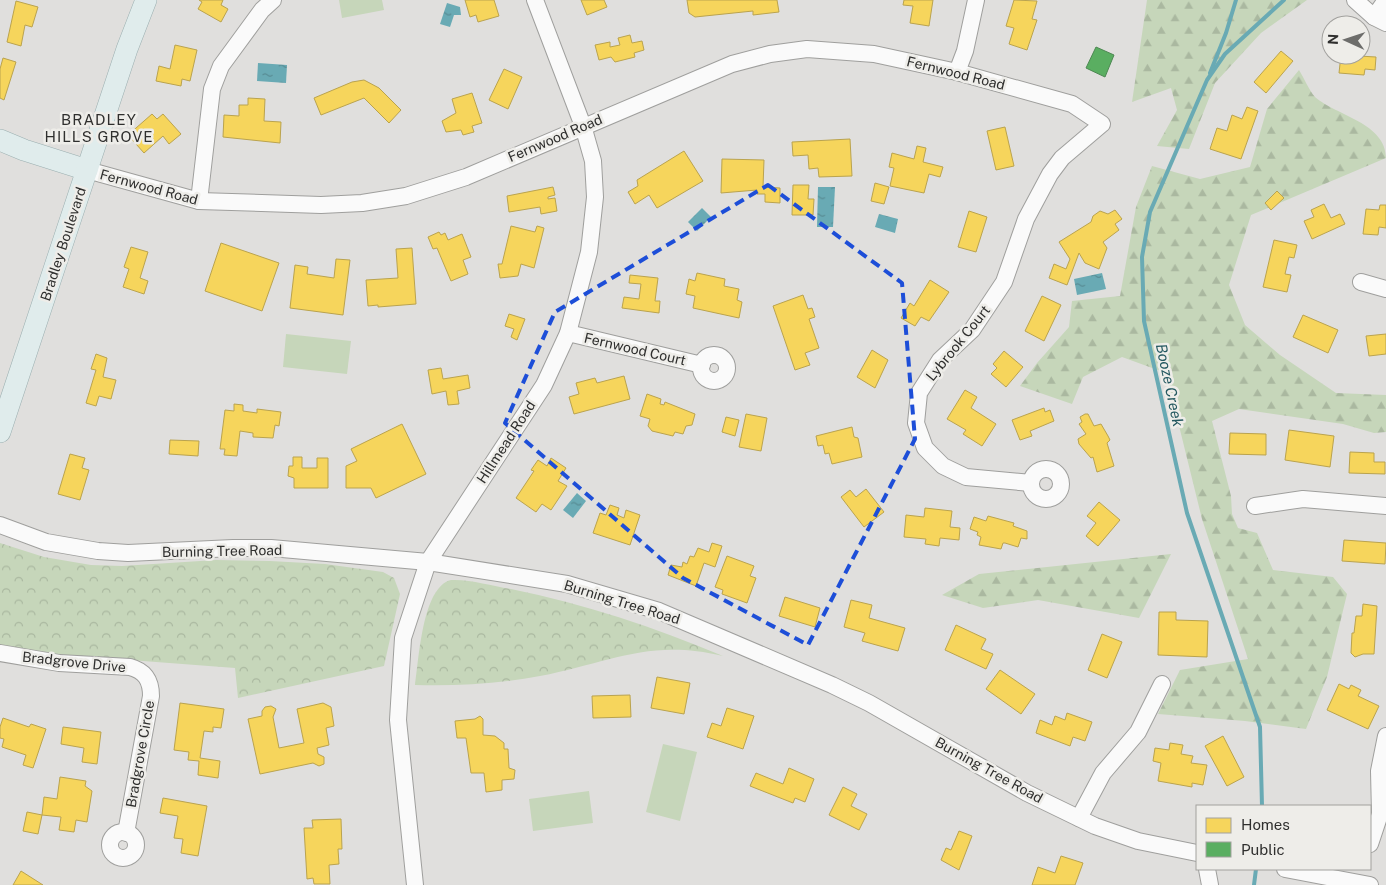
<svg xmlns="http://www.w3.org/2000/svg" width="1386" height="885" viewBox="0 0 1386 885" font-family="'Public Sans',sans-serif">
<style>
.forest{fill:url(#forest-firs)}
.park{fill:url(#park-crowns)}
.pitch{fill:#c6d6ba}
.water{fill:url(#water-ripples)}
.homes{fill:#f6d55c;stroke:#baa34e}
.public{fill:#5aae61;stroke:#4d8852}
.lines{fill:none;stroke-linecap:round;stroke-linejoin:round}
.stream{stroke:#69aab4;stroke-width:4}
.minor-casing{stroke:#9f9f9d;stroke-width:18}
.major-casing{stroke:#9bafb0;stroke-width:22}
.minor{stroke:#fafafa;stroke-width:16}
.major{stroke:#e0ecec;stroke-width:21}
.marked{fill:none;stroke:#1d4ed8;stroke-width:4;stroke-dasharray:10 6;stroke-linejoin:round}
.labels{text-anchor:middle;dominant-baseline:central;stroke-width:5;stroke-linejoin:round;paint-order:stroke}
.street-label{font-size:14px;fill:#2f2f2e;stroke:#eeede9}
.neighbourhood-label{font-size:15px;letter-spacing:1px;fill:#2f2f2e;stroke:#eeede9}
.water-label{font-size:15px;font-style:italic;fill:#245860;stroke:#eeede9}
</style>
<defs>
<pattern id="forest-firs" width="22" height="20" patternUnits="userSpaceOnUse" patternTransform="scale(1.25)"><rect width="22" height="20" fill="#c6d6ba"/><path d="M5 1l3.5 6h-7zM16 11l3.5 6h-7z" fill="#aab8a0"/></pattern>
<pattern id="park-crowns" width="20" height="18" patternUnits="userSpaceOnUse" patternTransform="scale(1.25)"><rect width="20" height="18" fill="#c6d6ba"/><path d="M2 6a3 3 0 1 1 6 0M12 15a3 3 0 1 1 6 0" fill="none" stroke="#aab8a0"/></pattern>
<pattern id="water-ripples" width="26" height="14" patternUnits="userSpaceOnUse" patternTransform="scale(1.25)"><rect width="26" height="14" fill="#69aab4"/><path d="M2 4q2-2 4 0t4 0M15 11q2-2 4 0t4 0" fill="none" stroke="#578b93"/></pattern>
</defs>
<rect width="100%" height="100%" fill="#e0dfdd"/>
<g class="forest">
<polygon points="1147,0 1307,0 1261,33 1215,83 1189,149 1157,146 1177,110 1171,88 1132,102"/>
<path d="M1299,70C1304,78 1309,90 1315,97C1337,116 1386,123 1386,158L1251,215L1229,285L1245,325L1280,355L1336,393L1386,395V432L1374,433L1343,424L1239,409L1212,421L1231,496L1232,514L1238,528L1257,533L1273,570L1333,577L1347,594L1327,677L1306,729L1245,721L1158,714L1180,670L1248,659L1202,519L1166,373L1122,357L1083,377L1072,404L1020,386L1037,363L1069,327L1072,301L1120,296L1136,207L1152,166L1200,179L1250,167L1267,109Z"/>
<polygon points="1171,554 1139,618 1038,600 983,608 942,595 979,574"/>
</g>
<g class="park">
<polygon points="0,543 44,557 91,565 122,566 216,560 270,561 325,564 383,572 394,578 400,594 384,666 238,698 235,668 64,655 0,645"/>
<path d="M451,580C470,579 492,586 511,589C585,604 654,627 723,656C649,638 609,663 540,676C499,684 457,686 415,685C419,660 422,587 451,580Z"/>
</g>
<g class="pitch">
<polygon points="339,0 382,0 384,10 342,18"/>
<polygon points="286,334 351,341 347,374 283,367"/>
<polygon points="663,744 697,752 680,821 646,812"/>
<polygon points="589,791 593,823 533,831 529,799"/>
</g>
<g class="water">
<polygon points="447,3 460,7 461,15 454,15 450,27 440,24"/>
<polygon points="258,63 287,65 286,83 257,81"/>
<polygon points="818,187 835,187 833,227 817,227"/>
<polygon points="702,208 711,217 697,231 688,222"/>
<polygon points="879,214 898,219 895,233 875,227"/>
<polygon points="1102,273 1106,289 1077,295 1074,279"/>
<polygon points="577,493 586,501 573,518 563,510"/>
</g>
<g class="homes">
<polygon points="199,0 223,0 221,5 228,9 221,22 198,9 202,2"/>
<polygon points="465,0 494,0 499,16 478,22 476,15 470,17"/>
<polygon points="581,0 604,0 607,7 587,15"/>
<polygon points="687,0 777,0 779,12 753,15 753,11 695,17 689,13"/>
<polygon points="904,0 933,0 929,26 910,23 913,6 903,5"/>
<polygon points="1014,0 1037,1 1032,19 1037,20 1027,50 1009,44 1014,28 1006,26"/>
<polygon points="16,1 38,7 32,27 25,25 21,46 7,42"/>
<polygon points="630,35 632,43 642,41 644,50 634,53 635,57 615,62 611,57 599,60 595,45 610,42 610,47 620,45 618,38"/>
<polygon points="175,45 197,50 190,81 182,79 181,86 156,81 159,66 170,69"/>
<polygon points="1281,51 1293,61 1266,93 1254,82"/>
<polygon points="1341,55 1376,57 1375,70 1365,69 1364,75 1339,73"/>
<polygon points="3,58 16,62 4,100 0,98 0,69"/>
<polygon points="504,69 522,77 508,109 489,100"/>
<polygon points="364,80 379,88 401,110 389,123 364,98 321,115 314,98 352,82"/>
<polygon points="472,93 482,123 472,126 474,132 463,135 461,130 446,132 442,121 456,113 452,99"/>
<polygon points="248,98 265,99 264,121 281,122 280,143 223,137 224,115 239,116 239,105 248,105"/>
<polygon points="1247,107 1258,111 1241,159 1210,149 1217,128 1227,131 1232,115 1242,119"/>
<polygon points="152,114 157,119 163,114 181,134 169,144 163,136 144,153 128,135"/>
<polygon points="1005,127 1014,166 996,170 987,131"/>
<polygon points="850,139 852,176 819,177 818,168 809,169 808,155 793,156 792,142"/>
<polygon points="917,146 926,148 923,162 943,167 940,177 929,174 924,193 890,186 894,168 889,167 892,153 914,159"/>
<polygon points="684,151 703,181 657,208 649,195 635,204 628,192 638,186 637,180"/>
<polygon points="722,159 764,160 763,187 780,188 780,203 765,202 765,194 757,194 757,190 721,193"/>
<polygon points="875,183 889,187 884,204 871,201"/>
<polygon points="793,185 809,185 808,199 814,199 813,215 792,215"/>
<polygon points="553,187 555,195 548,197 548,199 555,198 557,211 541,214 540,207 509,212 507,196"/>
<polygon points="1277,191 1284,198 1271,210 1265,203"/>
<polygon points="1324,204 1331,218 1340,214 1345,224 1312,239 1304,221 1314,217 1311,210"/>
<polygon points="1380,205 1386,205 1386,228 1379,227 1378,235 1363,234 1366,209 1379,210"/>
<polygon points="1115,210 1122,219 1115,224 1119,230 1103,242 1107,248 1099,269 1085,263 1079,253 1067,285 1049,278 1054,264 1066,269 1070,259 1059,242 1091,222 1093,216 1100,211 1108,214"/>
<polygon points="969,211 987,217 976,252 958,247"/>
<polygon points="511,226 535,232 537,226 544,228 534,268 521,264 518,276 500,278 498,264 502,264"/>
<polygon points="439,232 441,235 445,233 448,240 462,234 471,257 463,260 468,274 451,281 437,248 433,249 428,237"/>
<polygon points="1274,240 1297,245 1294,258 1289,257 1285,274 1291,275 1287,292 1263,287"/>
<polygon points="221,243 279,263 262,311 205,291"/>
<polygon points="131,247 148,252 140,278 148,281 144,294 123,287 129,269 124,267"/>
<polygon points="412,248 416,304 378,307 378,305 368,306 366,280 398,278 396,249"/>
<polygon points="336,259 350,260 343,315 290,308 295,265 308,267 307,274 334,278"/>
<polygon points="697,273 725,279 724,286 739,289 737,300 742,302 739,318 693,308 695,296 686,294 689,279 695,281"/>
<polygon points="630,275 658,278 655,301 660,301 659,313 622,308 624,297 639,299 641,284 629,283"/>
<polygon points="930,280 949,292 929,321 921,317 915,326 901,318 910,303 914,306"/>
<polygon points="803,295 808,309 812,308 815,317 809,319 819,348 805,353 810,365 795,370 773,306"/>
<polygon points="1042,296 1061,305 1044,341 1025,331"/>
<polygon points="509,314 525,319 517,340 511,337 514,329 505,326"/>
<polygon points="1303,315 1338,330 1328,353 1293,337"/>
<polygon points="1386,334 1386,354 1369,356 1366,336"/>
<polygon points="872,350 888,360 875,388 857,377"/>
<polygon points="1004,351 1023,367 1006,387 991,374 997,368 993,364"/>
<polygon points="96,354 107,358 103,377 116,380 111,399 99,396 96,406 86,403 96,370 91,369"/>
<polygon points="441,368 443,379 468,375 470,388 457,391 459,404 448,405 446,391 432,394 428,370"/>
<polygon points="624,376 630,399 574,414 569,397 579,394 576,383 595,378 597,383"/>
<polygon points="965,390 977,397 971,408 996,424 982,446 963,434 966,430 947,419"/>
<polygon points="647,394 661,399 660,404 664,405 665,402 695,414 692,425 686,426 683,434 675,432 673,436 652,431 648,426 650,419 640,416"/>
<polygon points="234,404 243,405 243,411 257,413 257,409 281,412 279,426 275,425 273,438 253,437 253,433 240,431 237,456 224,455 225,449 220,449 225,410 234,411"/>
<polygon points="1044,408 1045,412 1050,410 1054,421 1030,431 1032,436 1020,440 1012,420"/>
<polygon points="746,414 767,418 761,451 739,447"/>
<polygon points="1085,414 1088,414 1094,426 1101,424 1108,436 1110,440 1107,443 1114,466 1097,472 1093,457 1091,458 1079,444 1078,439 1086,434 1079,424 1082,422 1080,417"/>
<polygon points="726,417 739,420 735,436 722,432"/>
<polygon points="402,424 426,474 376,498 371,488 346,488 346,466 357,461 351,449"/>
<polygon points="852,427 854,437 858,438 862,457 832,464 829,453 825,454 823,445 818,446 816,436"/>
<polygon points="1289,430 1334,436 1330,467 1285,460"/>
<polygon points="1230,433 1266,434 1266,455 1229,454"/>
<polygon points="170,440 199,441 198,456 169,454"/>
<polygon points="1350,452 1374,453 1374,462 1385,462 1385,474 1349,473"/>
<polygon points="70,454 85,458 82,468 89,470 80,500 58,494"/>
<polygon points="293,457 302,457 302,468 317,468 317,458 328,458 328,488 294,488 294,478 288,476 289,466 293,466"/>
<polygon points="551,458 566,468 558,481 567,486 551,510 542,504 536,512 516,498 534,471 531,470 538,460 547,466"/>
<polygon points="866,489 884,512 864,527 841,497 850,490 856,497"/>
<polygon points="1099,502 1120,520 1098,546 1086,536 1096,523 1087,516"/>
<polygon points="610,505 619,508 617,515 624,518 626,510 640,515 630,545 593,533 600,513 606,515"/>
<polygon points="925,508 952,511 950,527 960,528 959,540 940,538 939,546 925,544 926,539 904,537 906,515 924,517"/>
<polygon points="988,516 1014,523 1013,526 1027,531 1027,539 1021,538 1018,547 1005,543 1003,543 1001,549 979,545 981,537 977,535 978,532 970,529 974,517 986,521"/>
<polygon points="1344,540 1386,543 1385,564 1342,561"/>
<polygon points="712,543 722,546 715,567 704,563 696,586 668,575 671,565 682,567 683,562 687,564 690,556 694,557 698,548 709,552"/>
<polygon points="727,556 754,566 750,576 756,578 747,603 722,594 723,590 715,587"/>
<polygon points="785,597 820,608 815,627 779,616"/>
<polygon points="851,600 872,605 869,618 905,628 898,651 862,641 865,633 844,627"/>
<polygon points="1363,604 1377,606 1374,654 1363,654 1355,657 1351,653 1352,633 1354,633 1356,616 1362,616"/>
<polygon points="1159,612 1176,612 1176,620 1208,621 1207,657 1158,655"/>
<polygon points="956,625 986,639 981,649 993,654 986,669 945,650"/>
<polygon points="1102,634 1122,642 1107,678 1088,670"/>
<polygon points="1000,670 1035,694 1021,714 986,689"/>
<polygon points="657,677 690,683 684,714 651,708"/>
<polygon points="1339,684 1349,689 1351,685 1361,690 1358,696 1379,706 1368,729 1327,710"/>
<polygon points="630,695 631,717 593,718 592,696"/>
<polygon points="180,703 224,709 221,728 213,727 213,732 204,731 200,758 220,761 218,778 198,775 199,761 188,760 189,752 174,750"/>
<polygon points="323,703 331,707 334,726 326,728 329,745 317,748 318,754 324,757 324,764 319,766 313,763 260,774 248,719 262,716 262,711 265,707 271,706 276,709 273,717 279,748 304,743 297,709"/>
<polygon points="727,708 754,716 743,749 707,737 712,723 721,726"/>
<polygon points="1067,713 1092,722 1085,741 1073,737 1070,746 1036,733 1040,720 1052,725 1055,716 1065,720"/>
<polygon points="480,716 483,719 483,735 495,736 504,743 504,749 508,749 509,768 515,770 514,779 502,780 502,790 486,792 484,773 471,773 466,738 457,738 455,721 475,719"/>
<polygon points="3,718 29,727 31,724 46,729 33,768 23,765 26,755 2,747 4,739 0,738 0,727"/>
<polygon points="63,727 101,732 97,764 82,762 84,748 61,744"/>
<polygon points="1223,736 1244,777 1227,786 1205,746"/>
<polygon points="1170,743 1183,745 1181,754 1193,756 1191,763 1207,765 1203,785 1192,783 1192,787 1158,781 1161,763 1153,761 1155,748 1169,750"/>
<polygon points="789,768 814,779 805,802 795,798 793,803 750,786 756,773 783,784"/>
<polygon points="60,777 86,781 85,786 92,791 87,822 76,820 74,832 59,830 61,817 42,815 44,797 57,799"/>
<polygon points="843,787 857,794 851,806 867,814 859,830 829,815"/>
<polygon points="163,798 207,806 198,856 181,853 183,839 174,838 178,816 160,813"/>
<polygon points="27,812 42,815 38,834 23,831"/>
<polygon points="341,819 342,849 338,849 339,864 329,865 330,884 314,884 313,878 307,879 304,828 313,828 312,820"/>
<polygon points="959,831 972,836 959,870 941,860 946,848 951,850"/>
<polygon points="1061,856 1083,863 1075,885 1032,885 1038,867 1055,873"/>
<polygon points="21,871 43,885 13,885"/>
</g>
<polygon class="public" points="1096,47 1114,55 1105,77 1086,68"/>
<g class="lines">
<g class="stream">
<polyline points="1210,73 1226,33 1236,0"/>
<polyline points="1262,806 1260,727 1187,513 1144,321 1142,257 1150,212 1207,80 1225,54 1284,0"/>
<polyline points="1254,885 1256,869"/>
</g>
<defs>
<g id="minor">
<polyline points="1355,0 1374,17 1386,23"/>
<polyline points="1374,17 1386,0"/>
<polyline points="957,72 965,51 976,0"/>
<polyline points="87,170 199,201 321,205 362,203 406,196 466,177 732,64 770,54 807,49 874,54 957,72 1072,104 1102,124 1062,158 1050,174 1026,219 1004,282 972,330 940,360 919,393 916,423 925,448 943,466 966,477 1031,483"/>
<polyline points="199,201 212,89 221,66 262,10 273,0"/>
<polyline points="1361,282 1386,289"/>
<polyline points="568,333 702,365"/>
<circle cx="714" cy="368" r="13"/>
<circle cx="1046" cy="484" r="15"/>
<polyline points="1255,506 1303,499 1386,506"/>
<polyline points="0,525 46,542 98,551 128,553 233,548 271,548 428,562 567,584 659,611 832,685 869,703 1027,793 1095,826 1138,841 1197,853"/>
<path d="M0,653L59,663L130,667C145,671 151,680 151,696L126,833"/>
<polyline points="1079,818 1103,773 1138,732 1162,684"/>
<circle cx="123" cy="845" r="13"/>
<polyline points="1370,844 1380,814 1379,771 1386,736"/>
<polyline points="1207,869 1210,885"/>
<polyline points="1285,869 1370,885"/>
<polyline points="415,885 398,720 403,638 428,562 544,385 568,333 589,252 595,197 593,161 583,126 535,0"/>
</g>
<g id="major">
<polyline points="0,140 24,150 87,170"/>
<polyline points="0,432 127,49 146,0"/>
</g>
</defs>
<use href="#minor" class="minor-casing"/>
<use href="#major" class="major-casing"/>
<use href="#minor" class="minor"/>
<use href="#major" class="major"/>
</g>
<path class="marked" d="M768,185L902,283L915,439L808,645L683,578L505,423L555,312Z"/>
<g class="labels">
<g class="street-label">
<text transform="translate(956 73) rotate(14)">Fernwood Road</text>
<text transform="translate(555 138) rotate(-23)">Fernwood Road</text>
<text transform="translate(149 187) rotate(15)">Fernwood Road</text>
<text transform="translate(63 244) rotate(-72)">Bradley Boulevard</text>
<text transform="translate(958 343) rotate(-51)">Lybrook Court</text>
<text transform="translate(635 349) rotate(13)">Fernwood Court</text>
<text transform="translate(506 442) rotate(-57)">Hillmead Road</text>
<text transform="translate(222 551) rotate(-1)">Burning Tree Road</text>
<text transform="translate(622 602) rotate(17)">Burning Tree Road</text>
<text transform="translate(74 662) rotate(6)">Bradgrove Drive</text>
<text transform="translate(140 754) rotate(-80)">Bradgrove Circle</text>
<text transform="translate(989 770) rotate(29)">Burning Tree Road</text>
</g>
<g class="neighbourhood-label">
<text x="99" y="119">BRADLEY<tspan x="99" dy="17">HILLS GROVE</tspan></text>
</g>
<g class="water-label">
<text transform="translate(1170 385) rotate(78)">Booze Creek</text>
</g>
</g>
<rect x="1196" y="805" width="175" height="65" fill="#eeede9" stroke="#a2a19e"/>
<rect x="1206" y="818" width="25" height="15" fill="#f6d55c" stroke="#a2a19e"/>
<text x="1241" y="830" font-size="15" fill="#2f2f2e">Homes</text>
<rect x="1206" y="842" width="25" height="15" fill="#5aae61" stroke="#a2a19e"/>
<text x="1241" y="855" font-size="15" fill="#2f2f2e">Public</text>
<g transform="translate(1346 40) rotate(273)"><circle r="24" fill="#eeede9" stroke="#a2a19e"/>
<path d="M0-4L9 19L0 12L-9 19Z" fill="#6d6d6b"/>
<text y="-8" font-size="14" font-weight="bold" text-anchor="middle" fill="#2f2f2e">N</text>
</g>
</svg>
